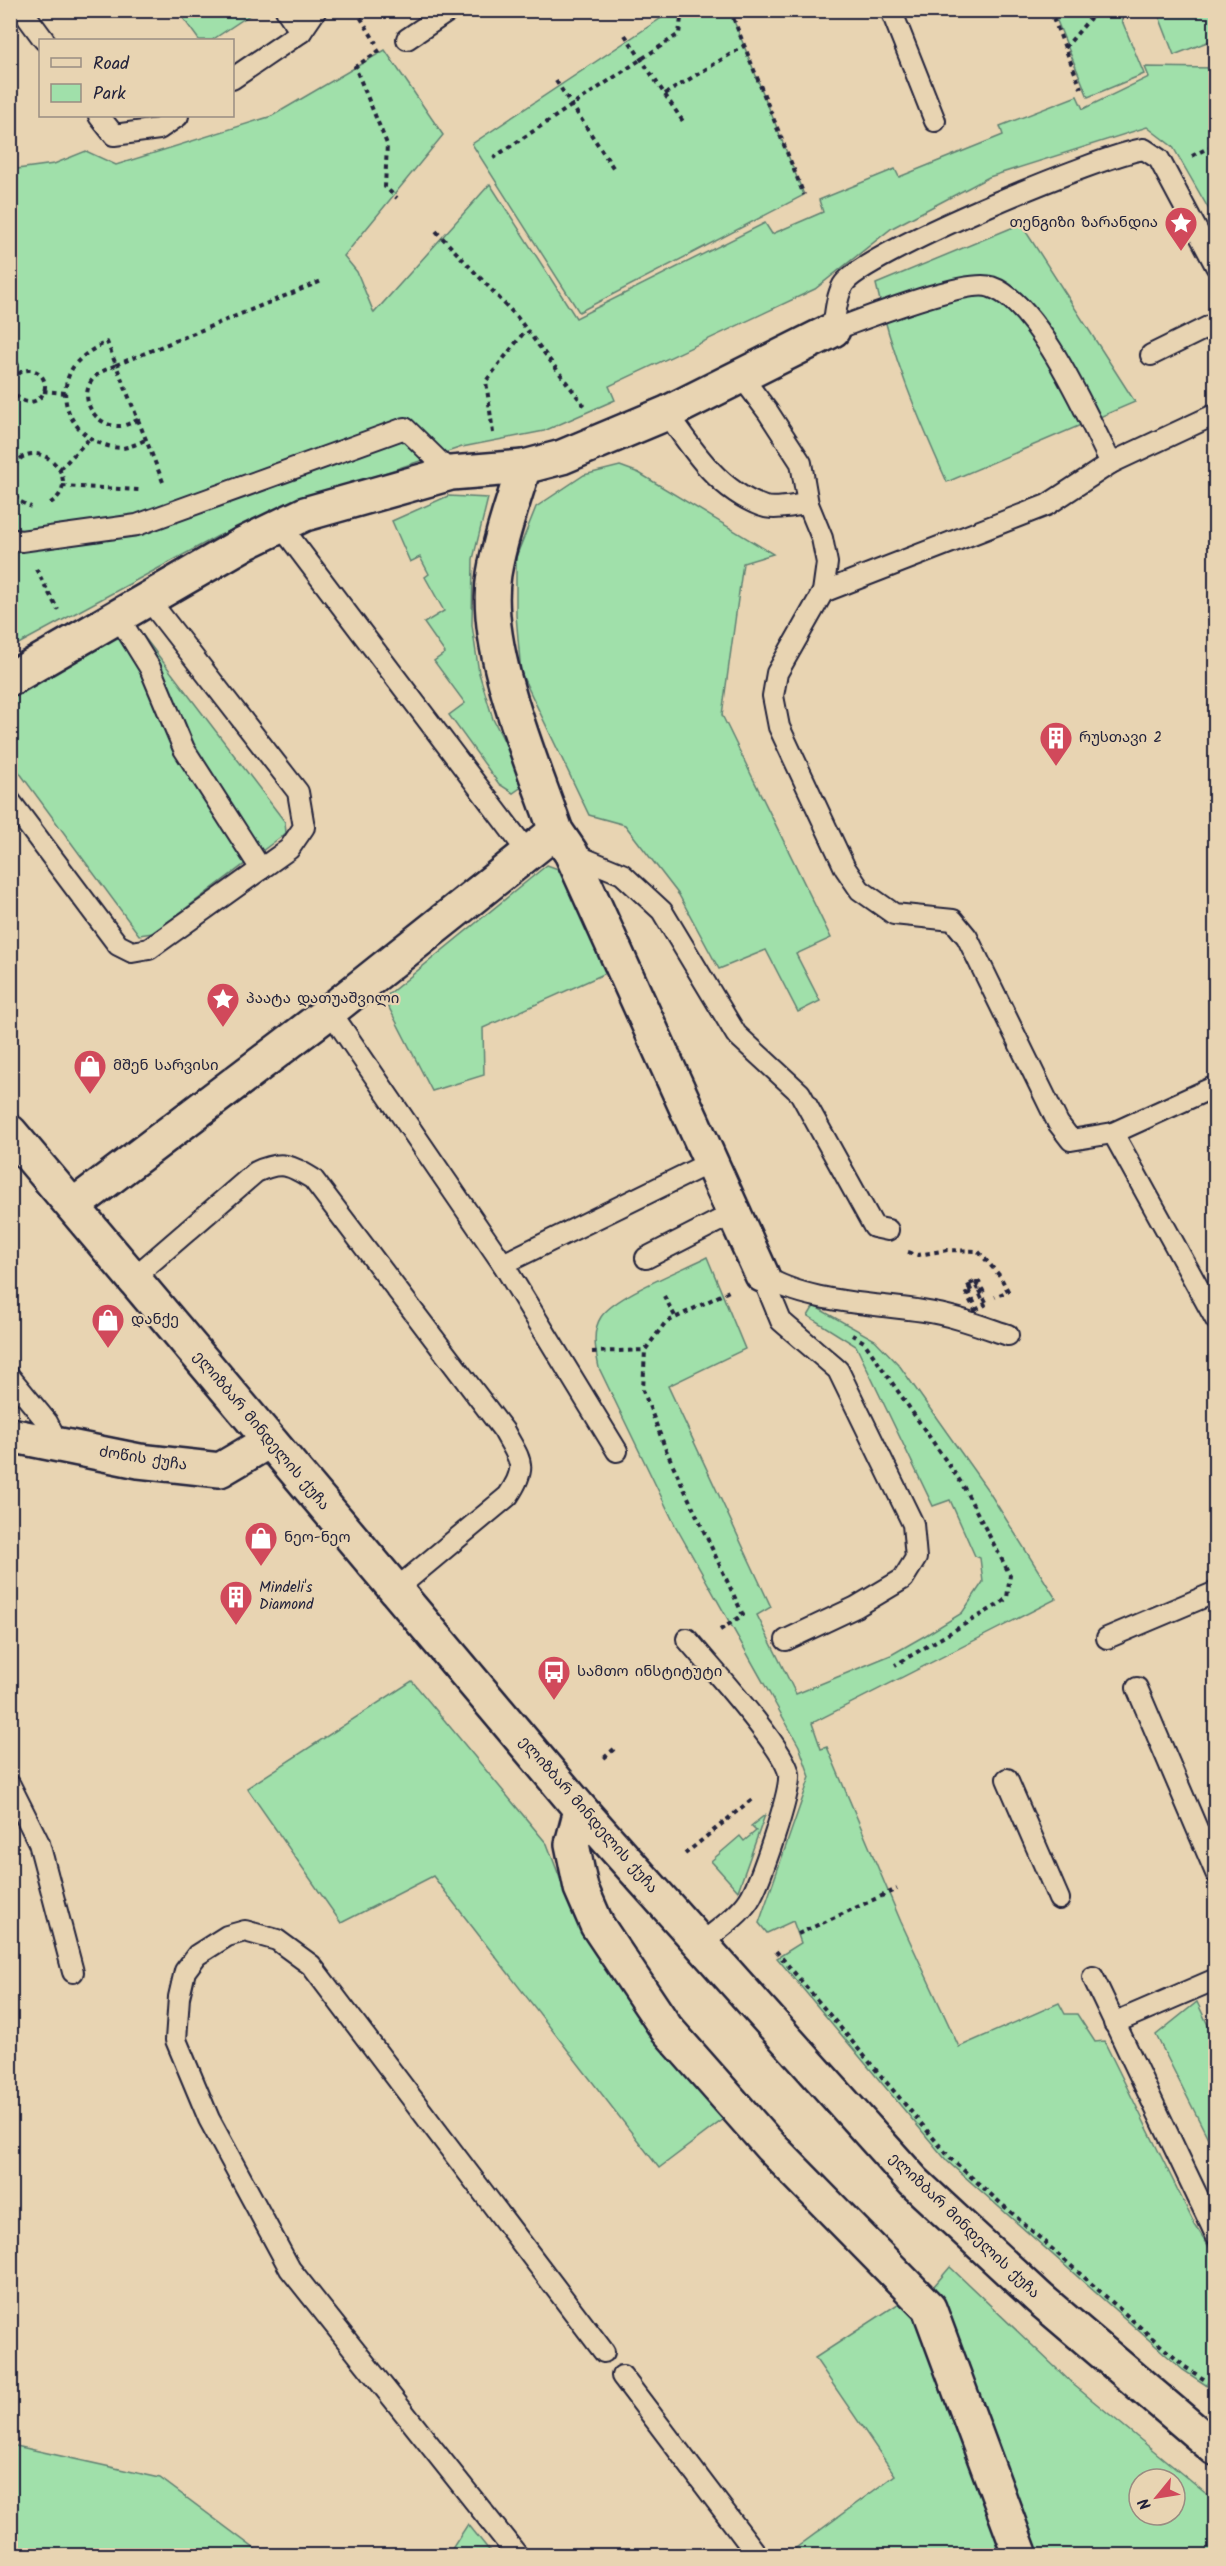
<svg xmlns="http://www.w3.org/2000/svg" width="1226" height="2566" viewBox="0 0 1226 2566" font-family="Kalam,'Noto Sans Georgian',sans-serif">
<style>
.green{fill:#a0e0aa;stroke:#618172;stroke-width:1.5;fill-rule:evenodd}
.lines{fill:none;stroke-linecap:round;stroke-linejoin:round}
.lane-casing{stroke:#22223b;stroke-width:24}
.street-casing{stroke:#22223b;stroke-width:38}
.secondary-casing{stroke:#22223b;stroke-width:38}
.path{stroke:#22223b;stroke-width:4;stroke-dasharray:4.5 4.5;stroke-linecap:butt}
.lane{stroke:#e8d4b2;stroke-width:20}
.street{stroke:#e8d4b2;stroke-width:33}
.secondary{stroke:#e8d4b2;stroke-width:33}
.path-bridge{stroke:#22223b;stroke-width:4;stroke-dasharray:4.5 4.5;stroke-linecap:butt}
.labels{text-anchor:middle;dominant-baseline:central;stroke-width:4.5;stroke-linejoin:round;paint-order:stroke}
.poi-label{font-size:15px;fill:#22223b;stroke:#e8d4b2;text-anchor:start}
.street-label{font-size:15px;fill:#22223b;stroke:#e8d4b2}
</style>
<rect width="100%" height="100%" fill="#e8d4b2"/>
<filter id="ink" filterUnits="userSpaceOnUse"><feTurbulence type="fractalNoise" baseFrequency=".0167" numOctaves="2"/><feDisplacementMap in="SourceGraphic" scale="12" xChannelSelector="R" yChannelSelector="G"/><feConvolveMatrix kernelMatrix="1 2 1 2 8 2 1 2 1" color-interpolation-filters="sRGB"/></filter>
<g filter="url(#ink)">
<g class="green">
<polygon points="249,11 251,14 212,40 199,40 178,11"/>
<polygon points="672,11 730,11 804,195 579,312 472,144"/>
<polygon points="1053,11 1118,11 1144,74 1088,97"/>
<polygon points="1157,11 1215,11 1215,39 1174,55"/>
<polygon points="385,50 443,135 344,256 357,272 374,313 490,184 576,318 765,223 772,234 823,212 819,200 895,169 899,177 1003,135 1000,126 1077,96 1083,109 1149,77 1145,67 1215,68 1215,220 1173,147 1147,127 989,177 892,228 815,289 609,386 615,400 544,431 462,447 300,501 218,536 11,648 10,170 54,164 86,151 116,165 272,116"/>
<path d="M1021,224L1135,402L947,482C917,415 892,357 876,284Z"/>
<polygon points="620,466 639,473 773,554 743,563 722,715 831,938 796,954 820,1001 798,1012 766,950 719,969 679,895 625,825 589,815 521,673 516,615 516,557 536,507 584,475"/>
<polygon points="448,496 488,498 473,559 472,625 479,673 493,719 526,784 513,793 499,784 449,715 465,703 434,661 445,653 424,623 444,611 425,577 429,574 420,557 410,562 392,521"/>
<polygon points="135,625 285,822 286,833 153,933 139,935 11,761 10,698"/>
<polygon points="547,865 572,874 615,969 483,1028 484,1075 432,1091 384,998"/>
<path d="M707,1257L745,1349L668,1386L771,1607L757,1615L796,1694L891,1655L926,1635L962,1613L983,1582L980,1558L975,1556L950,1500L933,1506L856,1346L808,1316L814,1306L875,1340L899,1365L989,1492L1056,1599L812,1723L821,1749L827,1747L901,1922L959,2047L1059,2003L1065,2014H1077L1095,2042L1104,2041L1195,2225L1215,2256V2391L1183,2370L947,2161L777,1958L801,1943L793,1921L767,1933L759,1923L810,1777L799,1746L675,1525L599,1368C596,1352 591,1332 601,1317C616,1295 682,1270 707,1257Z"/>
<polygon points="412,1681 547,1844 574,1915 729,2115 659,2168 433,1876 341,1923 247,1788"/>
<polygon points="765,1815 738,1891 711,1861 740,1836 744,1841 756,1831 751,1826"/>
<polygon points="1197,2002 1215,2040 1215,2152 1156,2035"/>
<path d="M950,2267L1075,2386L1215,2501V2555H1034L934,2286ZM1139,2479H1175V2515H1139Z"/>
<polygon points="904,2300 916,2313 1009,2555 785,2556 895,2475 815,2358"/>
<polygon points="10,2438 16,2446 160,2478 263,2555 11,2555"/>
<polygon points="468,2524 493,2555 448,2555"/>
</g>
<g class="lines">
<defs>
<g id="lane">
<polyline points="22,10 44,40"/>
<polyline points="286,10 301,32"/>
<polyline points="891,10 935,121"/>
<polyline points="407,39 450,10"/>
<polyline points="232,79 301,32 316,10"/>
<polyline points="99,116 114,135 159,129 178,116"/>
<polyline points="1151,355 1216,323"/>
<polyline points="741,376 768,412 801,463 808,504 822,538 827,563 823,592 777,673 773,696 779,727 845,868 860,890 894,914 953,920 967,937 1058,1123 1071,1140 1113,1133 1216,1086"/>
<path d="M667,413C692,449 718,490 762,506C774,511 795,505 808,504"/>
<path d="M1111,463C1088,418 1039,303 991,287C966,278 862,320 833,330C835,316 836,298 843,285C860,255 1103,154 1144,149L1159,159L1216,266"/>
<polyline points="281,526 529,854"/>
<polyline points="10,539 21,541 137,525 405,428 451,473"/>
<polyline points="823,592 1047,505 1111,463 1216,414"/>
<polyline points="119,618 150,668 184,749 261,869"/>
<polyline points="10,801 118,945 132,952 149,949 289,849 304,827 298,792 149,600"/>
<polyline points="571,853 622,874 662,911 736,1034 800,1093 874,1227 888,1230"/>
<polyline points="330,1011 503,1264 617,1451"/>
<polyline points="1113,1133 1216,1320"/>
<polyline points="646,1258 734,1213"/>
<polyline points="503,1264 711,1162"/>
<polyline points="762,1275 781,1321 838,1370 913,1524 916,1558 903,1579 856,1607 786,1640"/>
<path d="M762,1275C805,1303 873,1303 923,1311C952,1315 981,1326 1008,1335"/>
<path d="M133,1278L256,1172C282,1160 290,1165 313,1179L504,1431C520,1461 529,1465 508,1496L395,1590"/>
<polyline points="10,1377 47,1422 59,1445"/>
<polyline points="1107,1638 1216,1592"/>
<path d="M687,1639C707,1663 785,1748 789,1774C791,1793 760,1883 749,1900C738,1917 717,1930 702,1943"/>
<polyline points="1137,1688 1216,1873"/>
<polyline points="1007,1779 1059,1899"/>
<polyline points="10,1785 39,1843 73,1972"/>
<polyline points="1093,1977 1216,2235"/>
<polyline points="1114,2023 1216,1979"/>
<polyline points="622,2376 758,2556"/>
<polyline points="518,2556 290,2269 209,2119 176,2040 179,1997 185,1971 197,1955 227,1936 245,1931 277,1940 311,1965 604,2352"/>
</g>
<g id="street">
<path d="M524,467C513,502 500,538 494,574C482,648 532,761 556,831L571,853L762,1275"/>
<polyline points="10,679 243,544 305,514 451,473 524,467 562,457 667,413 833,330"/>
<polyline points="73,1206 330,1011 556,831"/>
<polyline points="10,1435 139,1461 220,1470 269,1441"/>
<polyline points="581,1810 572,1844 581,1888 597,1925 666,2028 771,2147 929,2308 1021,2556"/>
</g>
<polyline id="secondary" points="10,1132 581,1810 914,2182 1040,2299 1216,2449"/>
</defs>
<use href="#lane" class="lane-casing"/>
<use href="#street" class="street-casing"/>
<use href="#secondary" class="secondary-casing"/>
<g class="path">
<polyline points="356,10 376,43"/>
<polyline points="730,10 804,195"/>
<polyline points="1050,10 1081,88"/>
<polyline points="1116,10 1118,16"/>
<polyline points="625,35 684,123"/>
<polyline points="1065,48 1097,10"/>
<polyline points="380,50 355,67 387,144 385,187 397,198"/>
<polyline points="556,81 614,169"/>
<polyline points="665,94 744,46"/>
<polyline points="1192,156 1216,144"/>
<polyline points="493,158 679,34 682,10"/>
<polyline points="436,231 517,317 586,408"/>
<polyline points="10,361 15,359 21,372"/>
<circle cx="29" cy="386" r="16"/>
<polyline points="43,391 66,393"/>
<path d="M138,420C132,422 125,426 120,426C96,427 78,400 92,380C98,372 108,369 116,365L107,342C92,349 75,359 69,375C54,412 86,448 123,448C130,447 139,443 145,440"/>
<polyline points="493,433 486,381 525,331"/>
<polyline points="10,443 17,461"/>
<polyline points="60,469 89,439"/>
<path d="M10,474C30,423 92,482 47,505"/>
<polyline points="163,482 116,365 324,280"/>
<polyline points="62,486 139,490"/>
<polyline points="10,488 19,501 31,507"/>
<polyline points="36,569 58,610"/>
<polyline points="908,1252 918,1255 947,1250 978,1251 1000,1276 1008,1291 995,1297"/>
<polyline points="971,1291 968,1285 978,1280 985,1295"/>
<polyline points="664,1296 676,1318"/>
<polyline points="852,1335 864,1342 962,1484 1010,1575 1007,1598 1001,1603 895,1665"/>
<polyline points="592,1352 645,1350"/>
<polyline points="720,1630 743,1615 666,1450 643,1390 645,1350 665,1323 729,1291"/>
<polyline points="604,1758 615,1748"/>
<polyline points="685,1854 752,1799"/>
<polyline points="798,1934 897,1889"/>
<polyline points="776,1951 951,2159 1185,2367 1216,2387"/>
</g>
<use href="#lane" class="lane"/>
<use href="#street" class="street"/>
<use href="#secondary" class="secondary"/>
<polyline class="path-bridge" points="976,1312 965,1291 976,1286 985,1305 977,1309 967,1287 976,1283 986,1302"/>
</g>
</g>
<defs>
<symbol id="sight-pin" viewBox="-11 -11 22 30"><path d="M0 17L-7.5 6A9.5 9.5 0 1 1 7.5 6Z" fill="#d1495b" stroke="#e8d4b2"/><path d="M0-6L1.8-2.2L6-1.7L2.9 1.2L3.7 5.4L0 3.3L-3.7 5.4L-2.9 1.2L-6-1.7L-1.8-2.2Z" fill="#fff"/></symbol>
<symbol id="building-pin" viewBox="-11 -11 22 30"><path d="M0 17L-7.5 6A9.5 9.5 0 1 1 7.5 6Z" fill="#d1495b" stroke="#e8d4b2"/><path d="M-4-6H4V6H1V3H-1V6H-4ZM-2.5-4.3h1.7v1.8h-1.7ZM.8-4.3h1.7v1.8H.8ZM-2.5-1h1.7V.8h-1.7ZM.8-1h1.7V.8H.8Z" fill="#fff"/></symbol>
<symbol id="shop-pin" viewBox="-11 -11 22 30"><path d="M0 17L-7.5 6A9.5 9.5 0 1 1 7.5 6Z" fill="#d1495b" stroke="#e8d4b2"/><path d="M-5-2.5h2.3a2.7 3.5 0 0 1 5.4 0H5L5.5 6h-11ZM-1.5-2.5h3a1.5 2.3 0 0 0-3 0Z" fill="#fff"/></symbol>
<symbol id="bus-pin" viewBox="-11 -11 22 30"><path d="M0 17L-7.5 6A9.5 9.5 0 1 1 7.5 6Z" fill="#d1495b" stroke="#e8d4b2"/><path d="M-5-6H5V4H4V6H2V4H-2V6H-4V4H-5ZM-3.5-4V0h7V-4ZM-3.5 1.2v1.5H-2V1.2ZM2 1.2v1.5H3.5V1.2Z" fill="#fff"/></symbol>
</defs>
<g fill-rule="evenodd">
<use href="#sight-pin" x="1162" y="204" width="38" height="52"/>
<use href="#building-pin" x="1037" y="719" width="38" height="52"/>
<use href="#sight-pin" x="204" y="980" width="38" height="52"/>
<use href="#shop-pin" x="71" y="1047" width="38" height="52"/>
<use href="#shop-pin" x="89" y="1301" width="38" height="52"/>
<use href="#shop-pin" x="242" y="1519" width="38" height="52"/>
<use href="#building-pin" x="217" y="1578" width="38" height="52"/>
<use href="#bus-pin" x="535" y="1653" width="38" height="52"/>
</g>
<g class="labels">
<g class="poi-label">
<text x="1158" y="223" text-anchor="end">თენგიზი ზარანდია</text>
<text x="1079" y="738">რუსთავი 2</text>
<text x="246" y="999">პაატა დათუაშვილი</text>
<text x="113" y="1066">მშენ სარვისი</text>
<text x="131" y="1320">დანქე</text>
<text x="284" y="1538">ნეო-ნეო</text>
<text x="259" y="1588">Mindeli's<tspan x="259" dy="17">Diamond</tspan></text>
<text x="577" y="1672">სამთო ინსტიტუტი</text>
</g>
<g class="street-label">
<text transform="translate(261 1431) rotate(50)">ელიზბარ მინდელის ქუჩა</text>
<text transform="translate(143 1459) rotate(9)">ძოწის ქუჩა</text>
<text transform="translate(588 1815) rotate(49)">ელიზბარ მინდელის ქუჩა</text>
<text transform="translate(964 2226) rotate(44)">ელიზბარ მინდელის ქუჩა</text>
</g>
</g>
<rect width="1226" height="2566" fill="none" stroke="#e8d4b2" stroke-width="36"/>
<rect x="18" y="18" width="1190" height="2530" fill="none" stroke="#22223b" stroke-width="2" filter="url(#ink)"/>
<rect x="39" y="39" width="195" height="78" fill="#e8d4b2" stroke="#998d82" stroke-width="1.5"/>
<rect x="51" y="58" width="30" height="9" fill="#e8d4b2" stroke="#998d82" stroke-width="1.5"/>
<text x="93" y="69" font-size="18" fill="#22223b">Road</text>
<rect x="51" y="84" width="30" height="18" fill="#a0e0aa" stroke="#998d82" stroke-width="1.5"/>
<text x="93" y="99" font-size="18" fill="#22223b">Park</text>
<g transform="translate(1157 2497) rotate(240)"><circle r="28" fill="#e8d4b2" stroke="#998d82" stroke-width="1.5"/>
<path d="M0-4.5L10 22L0 15L-10 22Z" fill="#d1495b"/>
<text y="-9" font-size="16" font-weight="bold" text-anchor="middle" fill="#22223b">N</text>
</g>
</svg>
